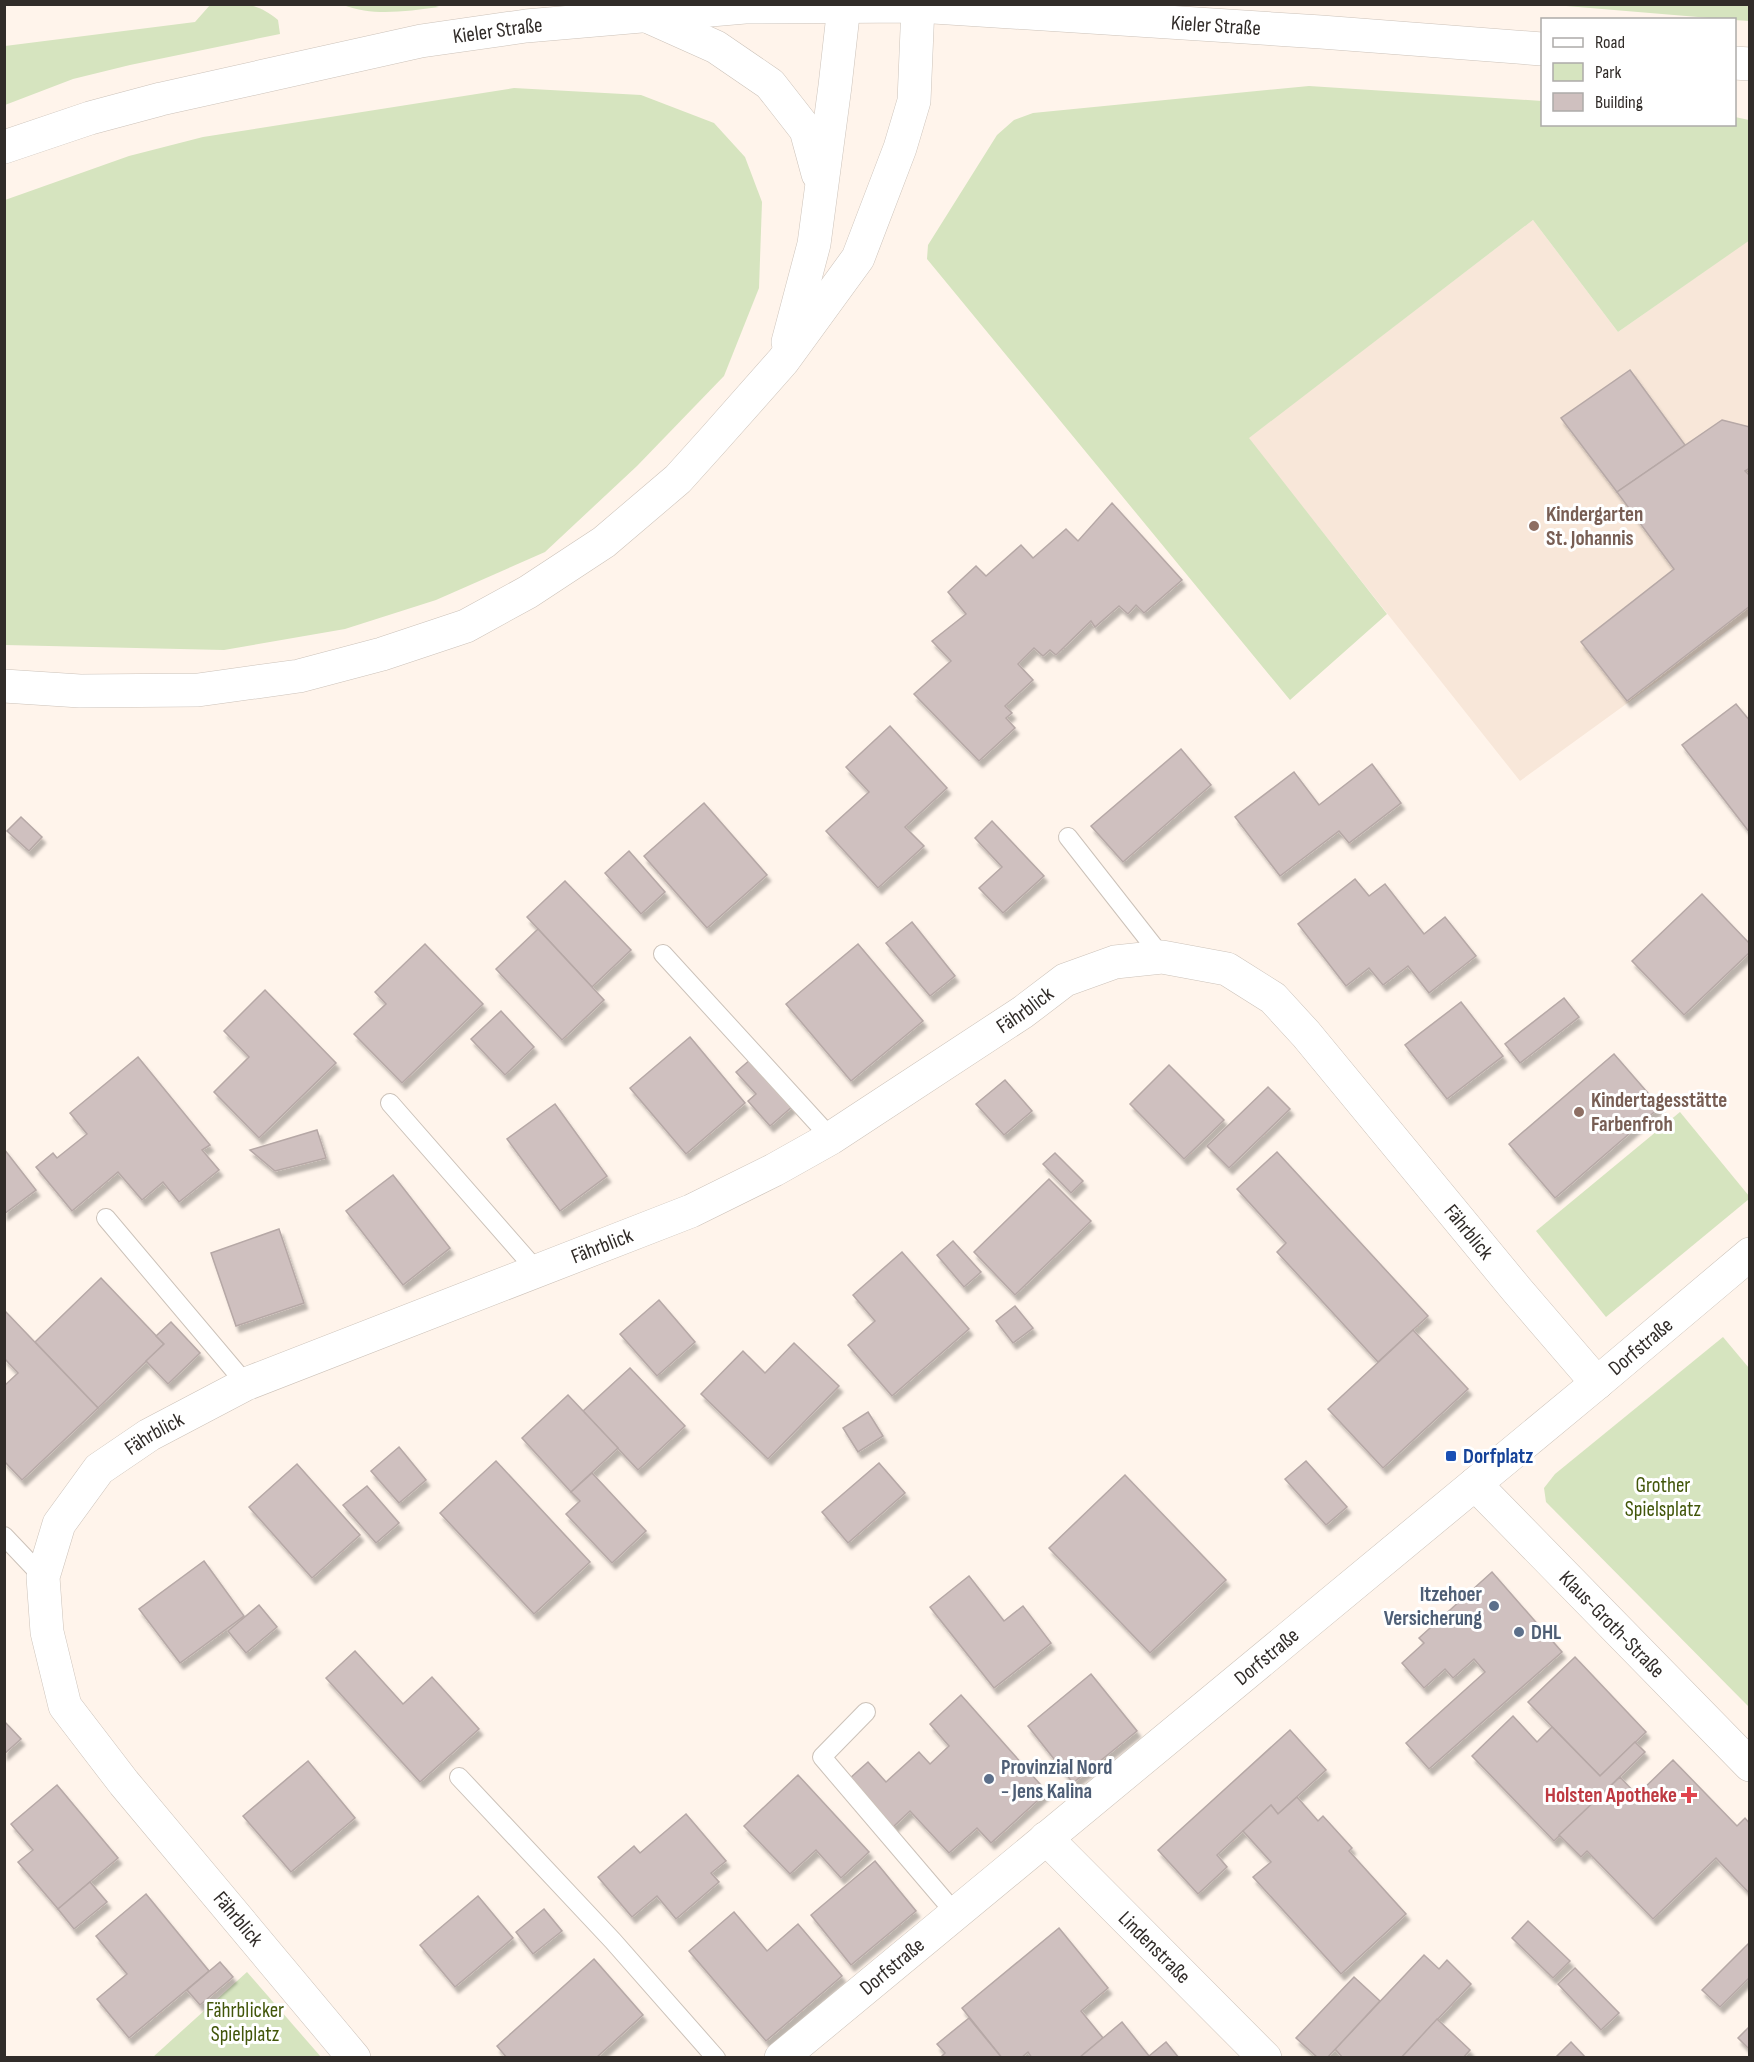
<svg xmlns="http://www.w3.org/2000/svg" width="1754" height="2062" viewBox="0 0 1754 2062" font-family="'Sofia Sans Condensed',sans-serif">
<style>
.built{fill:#f8e7d9}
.green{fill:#d6e4bf}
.building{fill:#cfc0bf;stroke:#b6a8a6;stroke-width:1.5;filter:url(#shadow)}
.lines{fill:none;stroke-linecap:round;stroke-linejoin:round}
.lane-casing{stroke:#ccc2b9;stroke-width:20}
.street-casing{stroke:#ccc2b9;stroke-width:34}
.secondary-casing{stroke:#ccc2b9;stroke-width:34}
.lane{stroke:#fff;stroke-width:18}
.street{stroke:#fff;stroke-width:33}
.secondary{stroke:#fff;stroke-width:33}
.education-dot{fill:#8d6e63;stroke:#fff;stroke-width:2}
.transit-dot{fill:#1a4fb4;stroke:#fff;stroke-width:2}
.service-dot{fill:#5c6f8a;stroke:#fff;stroke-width:2}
.health-dot{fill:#e0444e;stroke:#fff;stroke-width:2}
.labels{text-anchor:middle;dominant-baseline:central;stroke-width:6;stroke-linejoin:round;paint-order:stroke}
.street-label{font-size:21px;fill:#312c29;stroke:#fff}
.education-label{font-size:21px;font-weight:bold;fill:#785e54;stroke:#fff;text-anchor:start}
.transit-label{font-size:21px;font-weight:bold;fill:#164399;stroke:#fff;text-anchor:start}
.park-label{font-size:21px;fill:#42560a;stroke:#fff}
.service-label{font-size:21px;font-weight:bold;fill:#4e5e75;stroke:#fff;text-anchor:start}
.health-label{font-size:21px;font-weight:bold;fill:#be3a42;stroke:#fff;text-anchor:end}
</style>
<defs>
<filter id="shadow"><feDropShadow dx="3.5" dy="6" stdDeviation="1.5" flood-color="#0004"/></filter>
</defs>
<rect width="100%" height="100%" fill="#fff4eb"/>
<polygon class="built" points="1533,220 1618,332 1749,240 1749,615 1520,781 1248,438"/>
<g class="green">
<path d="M210,5C240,4 254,0 278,20L280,34L130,65L73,79L5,105V46L195,22Z"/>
<path d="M432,5L439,7C406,11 375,17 343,5Z"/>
<polygon points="1554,5 1749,5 1749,21 1734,20"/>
<polygon points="1309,86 1542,101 1542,124 1734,124 1735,117 1749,120 1750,240 1618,332 1533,220 1249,438 1387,614 1290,700 927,259 928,245 997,135 1014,120 1033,113"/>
<polygon points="514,88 641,95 714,123 745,157 762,202 759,288 724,376 637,466 545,552 436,600 345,629 224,650 5,645 5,200 129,156 203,137"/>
<polygon points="1680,1112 1749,1196 1749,1199 1606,1317 1536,1231"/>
<polygon points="1723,1337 1749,1368 1749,1707 1546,1502 1544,1488 1555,1474"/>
<polygon points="247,1972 321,2057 153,2057"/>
</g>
<g class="building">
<polygon points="1630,370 1685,445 1617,492 1561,418"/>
<polygon points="1722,420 1750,427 1750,468 1745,471 1750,476 1750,606 1627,701 1581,642 1674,569 1617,492"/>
<polygon points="1112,503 1182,580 1144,613 1136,605 1128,614 1119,606 1095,627 1091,621 1056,655 1050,650 1043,656 1034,648 1018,664 1033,680 1005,706 1012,713 1006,718 1015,728 979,761 914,694 951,661 932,641 966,614 948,592 976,566 986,576 1021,545 1033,558 1066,529 1078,541"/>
<polygon points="1736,704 1750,721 1750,833 1682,745"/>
<polygon points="890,726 947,788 905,827 924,846 878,888 826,831 869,792 846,767"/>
<polygon points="1181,749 1211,785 1123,862 1091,826"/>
<polygon points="1372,764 1401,803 1349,843 1339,831 1280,876 1235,817 1294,772 1319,805"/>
<polygon points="704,803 767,875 707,928 644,856"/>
<polygon points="21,817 42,837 29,851 7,831"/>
<polygon points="992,821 1044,876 1003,913 979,888 1002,867 975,838"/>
<polygon points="629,851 665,892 641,914 605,873"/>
<polygon points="1355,879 1369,896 1385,884 1424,934 1445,917 1476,956 1429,993 1408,966 1383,985 1369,968 1346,986 1298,924"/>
<polygon points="565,881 631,950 592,987 527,917"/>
<polygon points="1702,894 1750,944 1750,952 1684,1015 1632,961"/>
<polygon points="912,922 955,976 930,996 886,943"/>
<polygon points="538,929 604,1000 562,1040 496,969"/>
<polygon points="425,944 483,1004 402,1083 354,1034 386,1004 375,992"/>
<polygon points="858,944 923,1021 851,1081 786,1004"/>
<polygon points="265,990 336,1063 259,1138 214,1092 249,1057 224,1031"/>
<polygon points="1564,998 1579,1017 1520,1063 1505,1044"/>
<polygon points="1461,1002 1503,1056 1447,1099 1405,1045"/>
<polygon points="501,1011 534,1047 505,1075 471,1039"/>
<polygon points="690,1037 745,1103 686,1154 630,1088"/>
<polygon points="1614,1054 1660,1107 1555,1198 1509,1144"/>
<polygon points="138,1057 210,1145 202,1150 219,1170 179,1202 163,1182 142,1200 118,1172 72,1211 36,1167 53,1153 57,1158 87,1134 70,1113"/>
<polygon points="751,1059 793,1106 770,1126 748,1101 756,1094 736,1072"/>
<polygon points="1169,1065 1224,1120 1184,1159 1130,1104"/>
<polygon points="1005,1080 1032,1111 1004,1135 976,1104"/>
<polygon points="1268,1087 1290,1109 1229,1168 1207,1146"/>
<polygon points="555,1104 607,1176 560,1211 507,1139"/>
<polygon points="317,1130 326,1158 275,1171 250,1150"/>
<polygon points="4,1149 36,1190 4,1214"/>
<polygon points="1277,1152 1428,1316 1378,1362 1277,1252 1286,1243 1237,1189"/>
<polygon points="1055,1153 1083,1181 1071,1193 1043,1164"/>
<polygon points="393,1175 450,1248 403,1285 346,1211"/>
<polygon points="1049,1179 1091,1221 1015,1295 974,1252"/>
<polygon points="279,1229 304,1303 236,1326 211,1253"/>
<polygon points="953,1241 981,1272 964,1287 937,1255"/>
<polygon points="902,1252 969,1329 892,1396 848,1345 875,1321 853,1295"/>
<polygon points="101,1278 164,1344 98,1408 35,1342"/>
<polygon points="659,1300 695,1342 657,1376 620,1334"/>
<polygon points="1015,1306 1033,1328 1013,1343 996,1321"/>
<polygon points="5,1311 98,1408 22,1480 4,1461 4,1386 18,1373 4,1358"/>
<polygon points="171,1322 200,1353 168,1384 146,1361 164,1344 156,1336"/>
<polygon points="1413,1330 1468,1389 1383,1468 1328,1409"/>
<polygon points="794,1343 839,1386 768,1459 701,1394 743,1351 765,1373"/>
<polygon points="630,1368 685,1426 638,1470 583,1411"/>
<polygon points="568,1395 618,1448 571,1492 522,1438"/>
<polygon points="868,1412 883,1436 858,1452 843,1428"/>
<polygon points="399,1447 426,1480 399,1503 371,1471"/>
<polygon points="496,1461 590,1562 534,1614 440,1513"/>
<polygon points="1306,1461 1347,1507 1326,1525 1285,1479"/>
<polygon points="879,1463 905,1493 848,1543 822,1512"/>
<polygon points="297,1464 360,1535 312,1578 249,1507"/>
<polygon points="592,1473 646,1531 612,1563 566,1514 580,1501 571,1492"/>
<polygon points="1125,1475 1226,1580 1150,1653 1049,1548"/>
<polygon points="367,1486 399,1523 376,1543 343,1505"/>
<polygon points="204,1561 244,1616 180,1663 139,1609"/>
<polygon points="1492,1572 1562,1652 1429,1769 1406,1743 1485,1672 1474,1659 1453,1678 1445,1669 1424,1688 1402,1663 1424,1643 1419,1638"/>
<polygon points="969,1576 1004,1621 1023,1606 1051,1643 994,1688 930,1607"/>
<polygon points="259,1605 277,1627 246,1653 228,1631"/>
<polygon points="355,1651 403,1704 432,1677 479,1729 420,1782 326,1678"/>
<polygon points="1575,1657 1646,1732 1600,1776 1528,1702"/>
<polygon points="1091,1674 1137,1731 1073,1783 1028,1726"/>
<polygon points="961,1695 1047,1792 991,1843 977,1828 949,1853 910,1811 892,1828 849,1779 868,1762 886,1782 919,1752 930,1764 949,1746 930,1724"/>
<polygon points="1513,1716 1537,1742 1552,1727 1600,1776 1635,1742 1645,1752 1554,1841 1472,1756"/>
<polygon points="4,1721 21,1739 4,1754"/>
<polygon points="1290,1730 1326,1770 1278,1814 1271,1805 1217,1855 1227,1867 1198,1894 1158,1850"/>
<polygon points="1673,1760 1737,1826 1745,1818 1750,1824 1750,1894 1716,1858 1653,1919 1587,1851 1581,1857 1559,1835 1620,1777 1637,1795"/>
<polygon points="308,1761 355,1818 291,1872 243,1816"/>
<polygon points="798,1775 869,1852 841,1878 816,1850 790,1874 744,1826"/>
<polygon points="57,1785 118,1858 58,1909 18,1862 33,1850 11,1824"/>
<polygon points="1297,1797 1318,1821 1323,1816 1352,1848 1349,1851 1406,1914 1341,1974 1253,1877 1271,1862 1243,1831 1271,1805 1278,1814"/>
<polygon points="686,1814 726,1861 711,1873 719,1882 676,1919 657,1896 632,1917 598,1877 634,1846 640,1853"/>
<polygon points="875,1861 916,1911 851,1965 811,1915"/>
<polygon points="90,1882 107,1902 74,1929 58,1909"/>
<polygon points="146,1894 209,1971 129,2038 97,1999 127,1974 96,1936"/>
<polygon points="478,1896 513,1938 455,1987 420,1945"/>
<polygon points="544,1909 562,1931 533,1954 516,1932"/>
<polygon points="734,1912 767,1951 798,1924 842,1976 766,2041 689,1951"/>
<polygon points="1528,1921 1570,1961 1553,1978 1512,1938"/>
<polygon points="1059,1928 1108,1988 1081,2011 1103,2038 1079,2058 1032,2058 1028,2052 1021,2058 1002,2058 962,2008"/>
<polygon points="1750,1942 1750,1977 1720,2007 1702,1990"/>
<polygon points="1424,1955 1439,1969 1447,1960 1471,1984 1401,2058 1343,2058 1335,2049"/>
<polygon points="594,1959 643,2015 596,2058 507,2058 497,2046"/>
<polygon points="220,1962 233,1977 200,2005 187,1990"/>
<polygon points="1575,1968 1619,2013 1601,2030 1558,1984"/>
<polygon points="1354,1977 1380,2001 1327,2058 1318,2058 1296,2038"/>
<polygon points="969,2018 1002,2058 940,2058 945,2053 937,2044"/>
<polygon points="1437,2019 1470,2050 1463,2058 1401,2058"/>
<polygon points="1122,2022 1149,2056 1147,2058 1079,2058"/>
<polygon points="1750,2026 1750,2050 1738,2038"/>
<polygon points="1166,2042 1179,2058 1147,2058 1149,2056"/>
<polygon points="1571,2042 1586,2058 1555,2058"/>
</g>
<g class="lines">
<defs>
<g id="lane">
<polyline points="1068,837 1162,957"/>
<polyline points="663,954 831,1138"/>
<polyline points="390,1103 537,1271"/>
<polyline points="106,1218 246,1384"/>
<polyline points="4,1536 43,1577"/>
<polyline points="866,1712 822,1757 955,1913"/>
<polyline points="459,1777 613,1941 716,2058"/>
</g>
<g id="street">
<path id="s1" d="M1475,1484L1750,1765"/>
<path id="s2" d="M1046,1838L1265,2058"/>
<path id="s3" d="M354,2058L124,1783L65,1706L47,1632L43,1577L59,1524L99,1469L149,1435L246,1384L691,1211L774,1170L831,1138L1023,1012L1065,980L1115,962L1162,957L1227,969L1273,998L1306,1034L1517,1290L1597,1383"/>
<path id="s4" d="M781,2058L1597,1383L1750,1254"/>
</g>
<g id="secondary">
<polyline points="649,17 716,47 770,84 806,130 818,174"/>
<polyline points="1734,63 1750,64"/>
<path id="s5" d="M4,147L90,118L161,99L421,41L526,26L745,7L918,6L1321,32L1542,49"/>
<polyline points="788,342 814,244 835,86 844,6"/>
<polyline points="4,686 80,691 198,690 299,676 382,654 466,626 528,592 604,542 678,479 714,439 783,361 858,258 900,148 914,101 918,6"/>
</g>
</defs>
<use href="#lane" class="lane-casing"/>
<use href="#street" class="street-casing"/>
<use href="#secondary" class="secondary-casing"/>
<use href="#lane" class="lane"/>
<use href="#street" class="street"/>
<use href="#secondary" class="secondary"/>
</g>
<g class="education-dot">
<circle cx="1534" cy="526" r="6"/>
<circle cx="1579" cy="1112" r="6"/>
</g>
<rect class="transit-dot" x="1445" y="1450" width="12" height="12" rx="3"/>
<g class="service-dot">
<circle cx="1494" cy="1606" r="6"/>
<circle cx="1519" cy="1632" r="6"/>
<circle cx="989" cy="1779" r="6"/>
</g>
<path class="health-dot" d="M1686 1786h6v6h6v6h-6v6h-6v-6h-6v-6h6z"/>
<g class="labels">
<g class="street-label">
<text stroke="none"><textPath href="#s5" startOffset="1228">Kieler Straße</textPath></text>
<text stroke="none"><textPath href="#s5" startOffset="508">Kieler Straße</textPath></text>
<text stroke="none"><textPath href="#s3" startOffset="1748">Fährblick</textPath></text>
<text stroke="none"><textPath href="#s3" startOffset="2324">Fährblick</textPath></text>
<text stroke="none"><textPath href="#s3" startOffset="1262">Fährblick</textPath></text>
<text stroke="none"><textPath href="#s4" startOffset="1116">Dorfstraße</textPath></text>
<text stroke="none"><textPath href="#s3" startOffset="776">Fährblick</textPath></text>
<text stroke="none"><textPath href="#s1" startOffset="196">Klaus-Groth-Straße</textPath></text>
<text stroke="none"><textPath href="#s4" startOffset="630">Dorfstraße</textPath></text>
<text transform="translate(238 1919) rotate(50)">Fährblick</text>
<text stroke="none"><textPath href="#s2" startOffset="154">Lindenstraße</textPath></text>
<text stroke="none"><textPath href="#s4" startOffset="144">Dorfstraße</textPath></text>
</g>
<g class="education-label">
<text x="1546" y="514">Kindergarten<tspan x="1546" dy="24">St. Johannis</tspan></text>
<text x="1591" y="1100">Kindertagesstätte<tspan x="1591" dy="24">Farbenfroh</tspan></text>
</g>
<g class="transit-label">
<text x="1463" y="1456">Dorfplatz</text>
</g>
<g class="park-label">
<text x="1663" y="1485">Grother<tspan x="1663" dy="24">Spielsplatz</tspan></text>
<text x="245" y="2010">Fährblicker<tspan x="245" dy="24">Spielplatz</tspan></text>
</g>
<g class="service-label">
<text x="1482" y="1594" text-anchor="end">Itzehoer<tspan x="1482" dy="24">Versicherung</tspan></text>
<text x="1531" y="1632">DHL</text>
<text x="1001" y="1767">Provinzial Nord<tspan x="1001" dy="24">- Jens Kalina</tspan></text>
</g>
<g class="health-label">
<text x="1677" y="1795">Holsten Apotheke</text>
</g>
</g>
<rect width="1754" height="2062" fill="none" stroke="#312c29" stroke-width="12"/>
<rect x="1541" y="18" width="195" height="108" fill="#ffffff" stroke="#adaba9" stroke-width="1.5"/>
<rect x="1553" y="38" width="30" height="9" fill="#ffffff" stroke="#adaba9" stroke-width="1.5"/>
<text x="1595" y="48" font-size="18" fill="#312c29">Road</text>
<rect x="1553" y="63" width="30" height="18" fill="#d6e4bf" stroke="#adaba9" stroke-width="1.5"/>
<text x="1595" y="78" font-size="18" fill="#312c29">Park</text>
<rect x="1553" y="93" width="30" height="18" fill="#cfc0bf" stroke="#adaba9" stroke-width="1.5"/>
<text x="1595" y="108" font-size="18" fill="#312c29">Building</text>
</svg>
